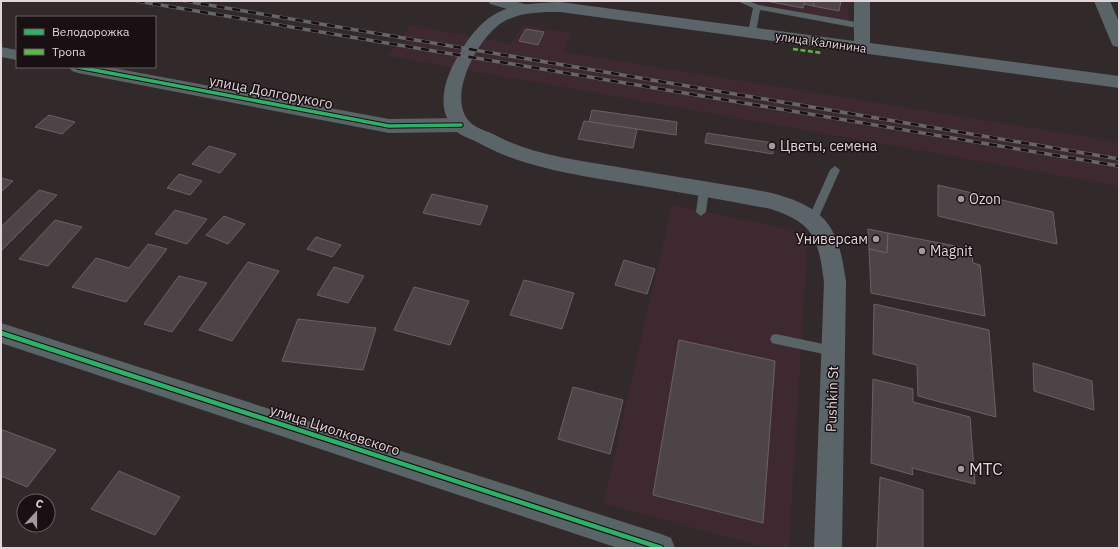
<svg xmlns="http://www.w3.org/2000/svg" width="1120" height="549" viewBox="0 0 1120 549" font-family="'IBM Plex Sans',sans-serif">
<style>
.built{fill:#3f2930}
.building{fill:#4c4446;stroke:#6a6164}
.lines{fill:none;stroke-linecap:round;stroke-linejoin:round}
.lane{fill:#596466;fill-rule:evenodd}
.street{fill:#596466;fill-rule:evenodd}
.secondary{fill:#5b6569;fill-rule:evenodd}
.rail-casing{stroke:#656669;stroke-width:3.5}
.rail{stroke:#181013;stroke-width:2.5;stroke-dasharray:8;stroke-linecap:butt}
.quiet{stroke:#58b947;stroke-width:2.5;stroke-dasharray:5 2.5;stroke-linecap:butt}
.cycleway-far1-casing{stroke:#181013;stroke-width:5.5}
.cycleway-casing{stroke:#181013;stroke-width:7}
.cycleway-far1{stroke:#2db169;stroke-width:3.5}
.cycleway{stroke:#2db169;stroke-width:4.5}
.poi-dot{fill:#a4999c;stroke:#181013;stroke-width:1.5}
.labels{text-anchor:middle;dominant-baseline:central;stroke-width:3;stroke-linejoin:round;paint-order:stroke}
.far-street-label{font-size:12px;fill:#e1d5d9;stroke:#181013}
.street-label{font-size:14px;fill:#e1d5d9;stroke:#181013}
.poi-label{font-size:14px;fill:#e1d5d9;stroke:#181013;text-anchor:start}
.near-poi-label{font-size:17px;fill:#e1d5d9;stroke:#181013;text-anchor:start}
</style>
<rect width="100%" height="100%" fill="#32292b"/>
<g class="built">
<polygon points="741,1 851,1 848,21"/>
<polygon points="410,25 511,44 522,25 572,33 564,52 1119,142 1119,186 388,56"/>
<polygon points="672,205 808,233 789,548 767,548 603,503"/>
</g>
<g class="building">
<polygon points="766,1 805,1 803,8"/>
<polygon points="805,1 814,1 813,6 804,4"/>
<polygon points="814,1 841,1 839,11 813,6"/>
<polygon points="526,29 544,32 538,45 519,41"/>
<polygon points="592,110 677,122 676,135 589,122"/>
<polygon points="49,115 75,122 62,134 35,127"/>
<polygon points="584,121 637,129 633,148 578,139"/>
<polygon points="707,133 773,143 773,154 705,143"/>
<polygon points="209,146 236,154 220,173 192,164"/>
<polygon points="179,174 202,181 190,195 167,188"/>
<polygon points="1,178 13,181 1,192"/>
<polygon points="938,185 1053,212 1057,244 938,216"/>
<polygon points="39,190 57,195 1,251 1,227"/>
<polygon points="432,194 488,206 480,225 423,213"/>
<polygon points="175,210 207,219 187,244 155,234"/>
<polygon points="224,216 245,224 228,244 206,235"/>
<polygon points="55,220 82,227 48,266 19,259"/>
<polygon points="868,229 888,233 887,253 869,249"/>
<polygon points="888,233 971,249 973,263 980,265 985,316 871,293 869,249 887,253"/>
<polygon points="316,237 341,245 332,257 307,249"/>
<polygon points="148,244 167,249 126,302 72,287 96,258 129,268"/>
<polygon points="624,260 655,269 647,294 615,285"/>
<polygon points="248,262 279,271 232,341 199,330"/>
<polygon points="334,267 364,276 348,303 317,295"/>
<polygon points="179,276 207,283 172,332 144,324"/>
<polygon points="524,280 574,293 562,329 510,315"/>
<polygon points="414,287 469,301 450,345 394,330"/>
<polygon points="874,304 989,330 996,417 918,396 917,365 873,354"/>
<polygon points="298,319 376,328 363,370 282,361"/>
<polygon points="679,340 775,361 763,523 653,495"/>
<polygon points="1033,363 1092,381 1094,410 1034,391"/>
<polygon points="873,379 913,389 913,402 970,417 975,484 912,468 913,475 871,463"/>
<polygon points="573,387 623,400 610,454 558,439"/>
<polygon points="3,430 56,450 27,487 1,476 1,431"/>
<polygon points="119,471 180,497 155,535 91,509"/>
<polygon points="880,477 923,490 923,548 877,548"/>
</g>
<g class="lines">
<g class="lane">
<polygon points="737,1 748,1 759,5 862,23 866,26 862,29 760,10 756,32 752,35 748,32 753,8"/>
<polygon points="835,166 840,170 818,219 817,222 809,222 808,219 830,170"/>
<polygon points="704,185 709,189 706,212 701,216 696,212 699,189"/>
<polygon points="776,334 833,346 837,347 839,351 837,355 833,356 776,344 772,343 770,339 772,335"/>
</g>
<g class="street">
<polygon points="488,1 514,1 528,5 530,8 528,11 522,13 490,4"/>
<polygon points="1094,1 1110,1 1119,22 1119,47 1113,46 1111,42"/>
<polygon points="1,47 17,50 17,60 1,57"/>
<polygon points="69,67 108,67 389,119 461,118 468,120 470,125 468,130 461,132 389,133 78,73 72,71"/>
<polygon points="1,323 661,534 671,538 675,548 618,548 1,343"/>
</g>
<path class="secondary" d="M854,1H870V43L1119,76V88L560,12C541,12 520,12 503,22C479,36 446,96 469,121C474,127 486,131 493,134C531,155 576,160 618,167C654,173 691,179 727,185C755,190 785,193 810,208C837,223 842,254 846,282L842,548H814L824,282C818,238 815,224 771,209C724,200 678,192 631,184C578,175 522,168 475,141C469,138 461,136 456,131C432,107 447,72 463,48C489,6 513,4 560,2L854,41Z"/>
<defs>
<g id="rail">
<polyline points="137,1 1119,166"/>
<polyline points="185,1 1119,159"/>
</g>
</defs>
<use href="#rail" class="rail-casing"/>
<use href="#rail" class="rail"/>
<polyline class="quiet" points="793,49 822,53"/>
<defs>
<polyline id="cycleway-far1" points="78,67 389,126 461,125"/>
<polyline id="cycleway" points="1,333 661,548"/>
</defs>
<use href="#cycleway-far1" class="cycleway-far1-casing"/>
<use href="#cycleway" class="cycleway-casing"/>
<use href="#cycleway-far1" class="cycleway-far1"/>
<use href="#cycleway" class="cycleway"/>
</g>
<g class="poi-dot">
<circle cx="772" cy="146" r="4"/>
<circle cx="961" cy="199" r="4"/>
<circle cx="876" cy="239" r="4"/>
<circle cx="922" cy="251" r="4"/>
<circle cx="961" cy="469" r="4"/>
</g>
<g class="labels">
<g class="far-street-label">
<text transform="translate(821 42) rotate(8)">улица Калинина</text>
</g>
<g class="street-label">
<text transform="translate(271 92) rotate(11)">улица Долгорукого</text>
<text transform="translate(832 399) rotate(-88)">Pushkin St</text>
<text transform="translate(335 430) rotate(18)">улица Циолковского</text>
</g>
<g class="poi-label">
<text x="780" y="146">Цветы, семена</text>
<text x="969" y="199">Ozon</text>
<text x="868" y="239" text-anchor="end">Универсам</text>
<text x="930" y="251">Magnit</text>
</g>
<g class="near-poi-label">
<text x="969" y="469">МТС</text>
</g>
</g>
<rect width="1120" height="549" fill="none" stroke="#e1d5d9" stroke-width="4"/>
<rect x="16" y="16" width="140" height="52" fill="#181013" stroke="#685f62"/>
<rect x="24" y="29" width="20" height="6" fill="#2db169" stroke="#685f62"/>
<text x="52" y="36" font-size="12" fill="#e1d5d9">Велодорожка</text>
<rect x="24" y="49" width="20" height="6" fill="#58b947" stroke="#685f62"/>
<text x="52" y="56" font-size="12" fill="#e1d5d9">Тропа</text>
<g transform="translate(36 513) rotate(21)"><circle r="19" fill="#181013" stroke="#685f62"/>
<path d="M0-3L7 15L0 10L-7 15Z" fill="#a4999c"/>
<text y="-6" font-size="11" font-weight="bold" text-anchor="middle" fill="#e1d5d9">С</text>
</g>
</svg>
